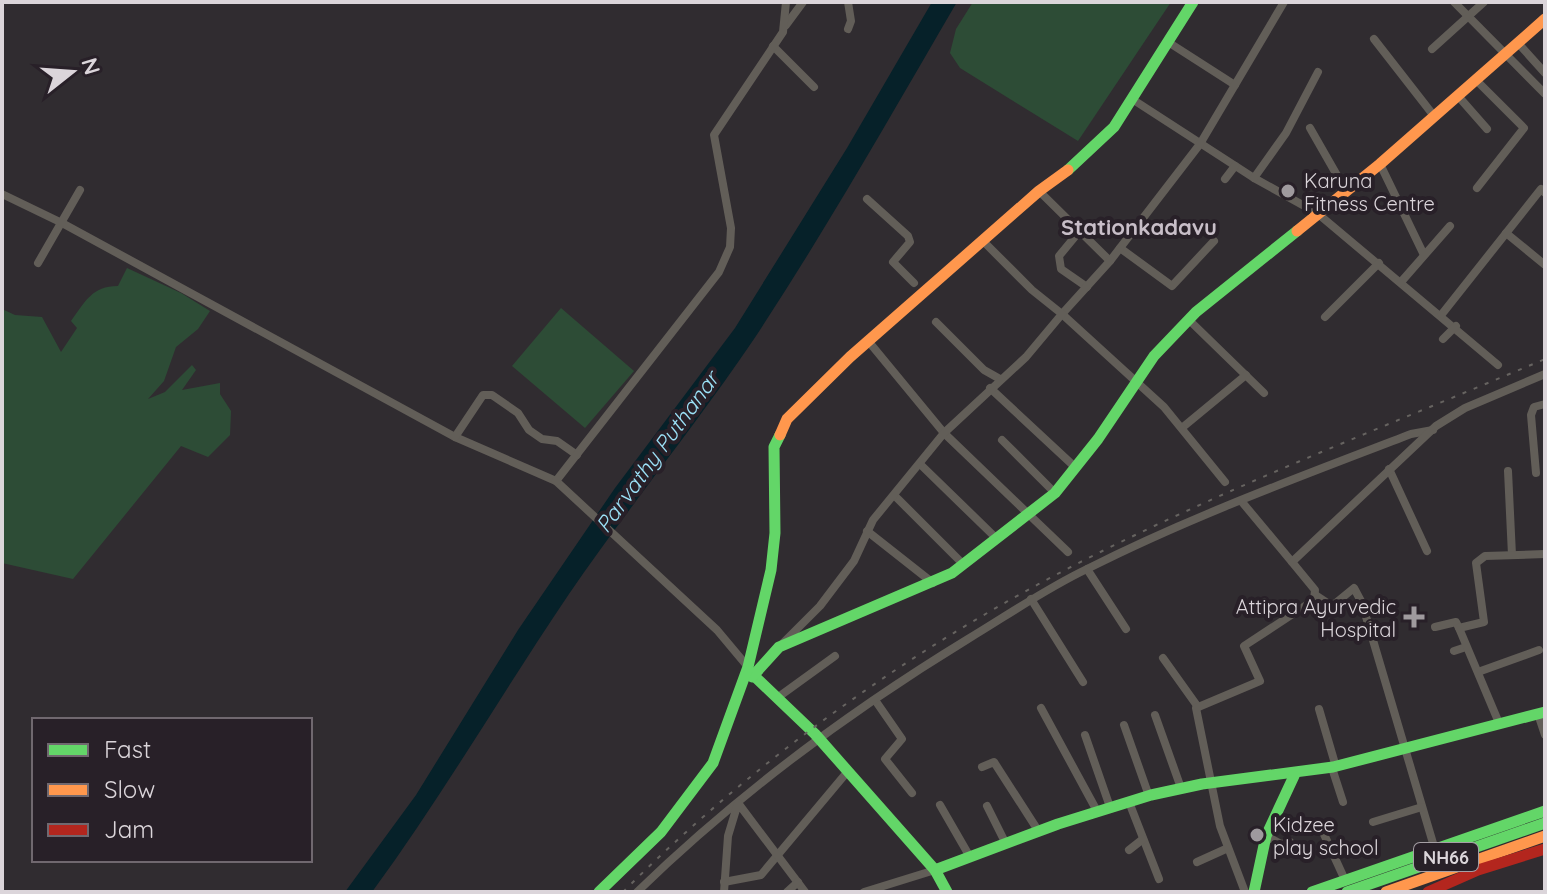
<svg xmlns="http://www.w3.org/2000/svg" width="1547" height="894" viewBox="0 0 1547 894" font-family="Quicksand,sans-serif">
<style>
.green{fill:#2d4c36}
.water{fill:#062129}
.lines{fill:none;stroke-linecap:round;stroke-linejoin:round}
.street{stroke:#625e58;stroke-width:8}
.fast{stroke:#63d668;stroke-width:11}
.slow{stroke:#ff974d;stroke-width:11}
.jam{stroke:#b3261e;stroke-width:11}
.rail{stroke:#666360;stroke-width:2;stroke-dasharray:4 8;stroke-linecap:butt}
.poi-dot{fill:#9f9a9e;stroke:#282028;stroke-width:3}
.labels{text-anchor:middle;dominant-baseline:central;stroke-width:8;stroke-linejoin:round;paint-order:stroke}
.shield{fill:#282028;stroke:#a59fa5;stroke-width:2}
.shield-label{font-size:18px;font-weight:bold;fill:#dbd5da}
.poi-label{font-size:20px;fill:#dbd5da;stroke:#282028;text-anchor:start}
.neighbourhood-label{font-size:22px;font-weight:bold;fill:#c8bec8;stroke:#282028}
.water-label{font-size:22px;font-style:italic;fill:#9ce2f8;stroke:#282028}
</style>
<rect width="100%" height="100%" fill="#302c30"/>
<g class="green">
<polygon points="973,2 1171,2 1078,141 960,68 950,53 956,29"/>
<path d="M127,268L181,293L210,311L198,329L176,347L164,381L148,399L165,392L192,365L196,370L182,390L220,383V394L231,411L230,435L208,457L181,446L73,579L2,563V309L15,315L42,317L61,352L77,328L71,321C85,302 92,286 118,286Z"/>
<polygon points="561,308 634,371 585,428 512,366"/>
</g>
<path class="water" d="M932,2H957C891,115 826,230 754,339C695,426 628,508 569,594C502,693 443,795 372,892H345L416,795L518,630L615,488L735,328L847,148Z"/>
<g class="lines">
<g class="street">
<polyline points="848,2 851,21 848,29"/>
<polyline points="1454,2 1545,94"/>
<polyline points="786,25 803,2"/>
<polyline points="1374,39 1434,116"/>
<polyline points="1168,42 1235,85"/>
<polyline points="1518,43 1545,73"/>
<polyline points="773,46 814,87"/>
<polyline points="1432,49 1484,2"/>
<polyline points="1476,80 1524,128 1477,188"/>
<polyline points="1458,96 1487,129"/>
<polyline points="1132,99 1254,178 1317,213 1498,365"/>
<polyline points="1310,128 1346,191"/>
<polyline points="1380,164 1423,253"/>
<polyline points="1254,178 1286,133 1318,72"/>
<polyline points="1225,179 1235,166"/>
<polyline points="1039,191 1110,261"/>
<polyline points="2,194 62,223 455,437 556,481 717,630 748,667"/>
<polyline points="867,199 908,236 910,242 893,262 914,283"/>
<polyline points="1078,233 1059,256 1061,269 1087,287"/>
<polyline points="1506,233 1545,265"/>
<polyline points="1120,248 1172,286 1214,241"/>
<polyline points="38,263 80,190"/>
<polyline points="1401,282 1450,226"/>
<polyline points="1442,314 1541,189 1545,193"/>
<polyline points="1325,317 1379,263"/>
<polyline points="1189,320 1264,393"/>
<polyline points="936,322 984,370 1000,379"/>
<polyline points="1443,339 1456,326"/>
<polyline points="869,342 944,433 1068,552"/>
<polyline points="990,388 1076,468"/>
<polyline points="1183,427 1246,375"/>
<polyline points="455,437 483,395 492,395 518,413 529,430 542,439 557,441 577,455"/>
<polyline points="1002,440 1055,493"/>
<polyline points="921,465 996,538"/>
<polyline points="1389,469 1427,551"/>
<polyline points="1508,471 1512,555"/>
<polyline points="1536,473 1531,415 1534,407 1545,404"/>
<polyline points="556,481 719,272 730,247 731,228 714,135 783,32 786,2"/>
<polyline points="1225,482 1164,407 1062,314 1110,261 1200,144 1284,2"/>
<polyline points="895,496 963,564"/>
<polyline points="1242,502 1292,562"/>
<polyline points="867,531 933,583"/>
<polyline points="1087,569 1126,629"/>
<polyline points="1317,596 1332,606 1354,588 1362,603 1435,850"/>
<polyline points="1031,599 1083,682"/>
<polyline points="1435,627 1456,622 1459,628"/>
<polyline points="782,644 820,606 854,561 873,520 944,433 1026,357 1062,314 1032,290 982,240"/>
<polyline points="1454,651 1466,647"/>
<polyline points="1163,658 1198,707"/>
<polyline points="1478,672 1539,650"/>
<polyline points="777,698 835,656"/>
<polyline points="875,700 902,739 885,759 912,793"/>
<polyline points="1041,708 1097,811"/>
<polyline points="1319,709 1336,767"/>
<polyline points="1538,714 1545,735"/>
<polyline points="1155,715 1181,788"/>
<polyline points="1499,723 1459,628 1484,622 1476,563 1485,556 1545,554"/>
<polyline points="1124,725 1149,796"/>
<polyline points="1085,735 1110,807"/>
<polyline points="982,767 994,762 1039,832"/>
<polyline points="1332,768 1343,802"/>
<polyline points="1129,802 1159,879"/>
<polyline points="940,805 970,857"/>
<polyline points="987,806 1006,844"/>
<polyline points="1373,822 1422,807"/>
<polyline points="1322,830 1345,880"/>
<polyline points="1266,836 1281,844 1290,842"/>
<polyline points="1129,850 1143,839"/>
<polyline points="1197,862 1228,848"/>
<polyline points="724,882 761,875 848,771"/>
<path d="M637,892C737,795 850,711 968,639C1008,615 1045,589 1087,569C1192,516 1302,476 1411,434L1433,430"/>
<polyline points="724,892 728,836 738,803 805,892"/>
<polyline points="787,892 798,882"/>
<polyline points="864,892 935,870"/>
<polyline points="1245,892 1220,826 1196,708 1260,681 1244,646 1314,600 1315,590 1292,562 1436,426 1465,408 1545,374"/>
</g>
<g class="fast">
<polyline points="1068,170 1114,127 1193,2"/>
<polyline points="749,671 815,734 935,870 947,892"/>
<polyline points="752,677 779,647 952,573 1055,493 1098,439 1154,356 1196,312 1297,231"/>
<polyline points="935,870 1058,824 1151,795 1202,784 1333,767 1545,712"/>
<polyline points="599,892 661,832 713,763 748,667 771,570 775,533 774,447 780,435"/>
<polyline points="1254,892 1266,836 1294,776"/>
<polyline points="1312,892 1545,811"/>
<polyline points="1347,892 1545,823"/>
</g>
<g class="slow">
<polyline points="1297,231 1380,164 1545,19"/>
<polyline points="780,435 787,419 850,357 1039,191 1068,170"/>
<polyline points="1386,892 1545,836"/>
</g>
<polyline class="jam" points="1428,892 1478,870 1545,849"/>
<path class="rail" d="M623,892C769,746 941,628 1127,539C1263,473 1406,418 1545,359"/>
</g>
<g class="poi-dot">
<circle cx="1288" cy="191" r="8"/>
<path d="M1410 605h8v8h8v8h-8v8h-8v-8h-8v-8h8z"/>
<circle cx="1257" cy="835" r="8"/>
</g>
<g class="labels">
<rect class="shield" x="1414" y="843" width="64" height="28" rx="6"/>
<g class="shield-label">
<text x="1446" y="857">NH66</text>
</g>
<g class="poi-label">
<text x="1304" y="180">Karuna<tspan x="1304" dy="23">Fitness Centre</tspan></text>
<text x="1396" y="606" text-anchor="end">Attipra Ayurvedic<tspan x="1396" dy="23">Hospital</tspan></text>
<text x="1273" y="824">Kidzee<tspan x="1273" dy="23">play school</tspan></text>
</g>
<g class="neighbourhood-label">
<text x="1139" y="227">Stationkadavu</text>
</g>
<g class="water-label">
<text transform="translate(657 452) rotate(-54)">Parvathy Puthanar</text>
</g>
</g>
<rect width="1547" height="894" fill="none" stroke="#dbd5da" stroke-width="8"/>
<rect x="32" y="718" width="280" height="144" fill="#282028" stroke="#70686f" stroke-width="2"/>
<rect x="48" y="744" width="40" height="12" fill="#63d668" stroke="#70686f" stroke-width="2"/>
<text x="104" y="758" font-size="24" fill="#dbd5da">Fast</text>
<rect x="48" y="784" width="40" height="12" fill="#ff974d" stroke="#70686f" stroke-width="2"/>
<text x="104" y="798" font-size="24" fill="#dbd5da">Slow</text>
<rect x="48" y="824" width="40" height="12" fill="#b3261e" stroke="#70686f" stroke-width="2"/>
<text x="104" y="838" font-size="24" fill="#dbd5da">Jam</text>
<g transform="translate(72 72) rotate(73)" stroke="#282028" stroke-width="6" paint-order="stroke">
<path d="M0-6L14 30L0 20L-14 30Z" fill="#dbd5da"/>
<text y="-12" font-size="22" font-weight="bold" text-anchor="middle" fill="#dbd5da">N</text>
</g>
</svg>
